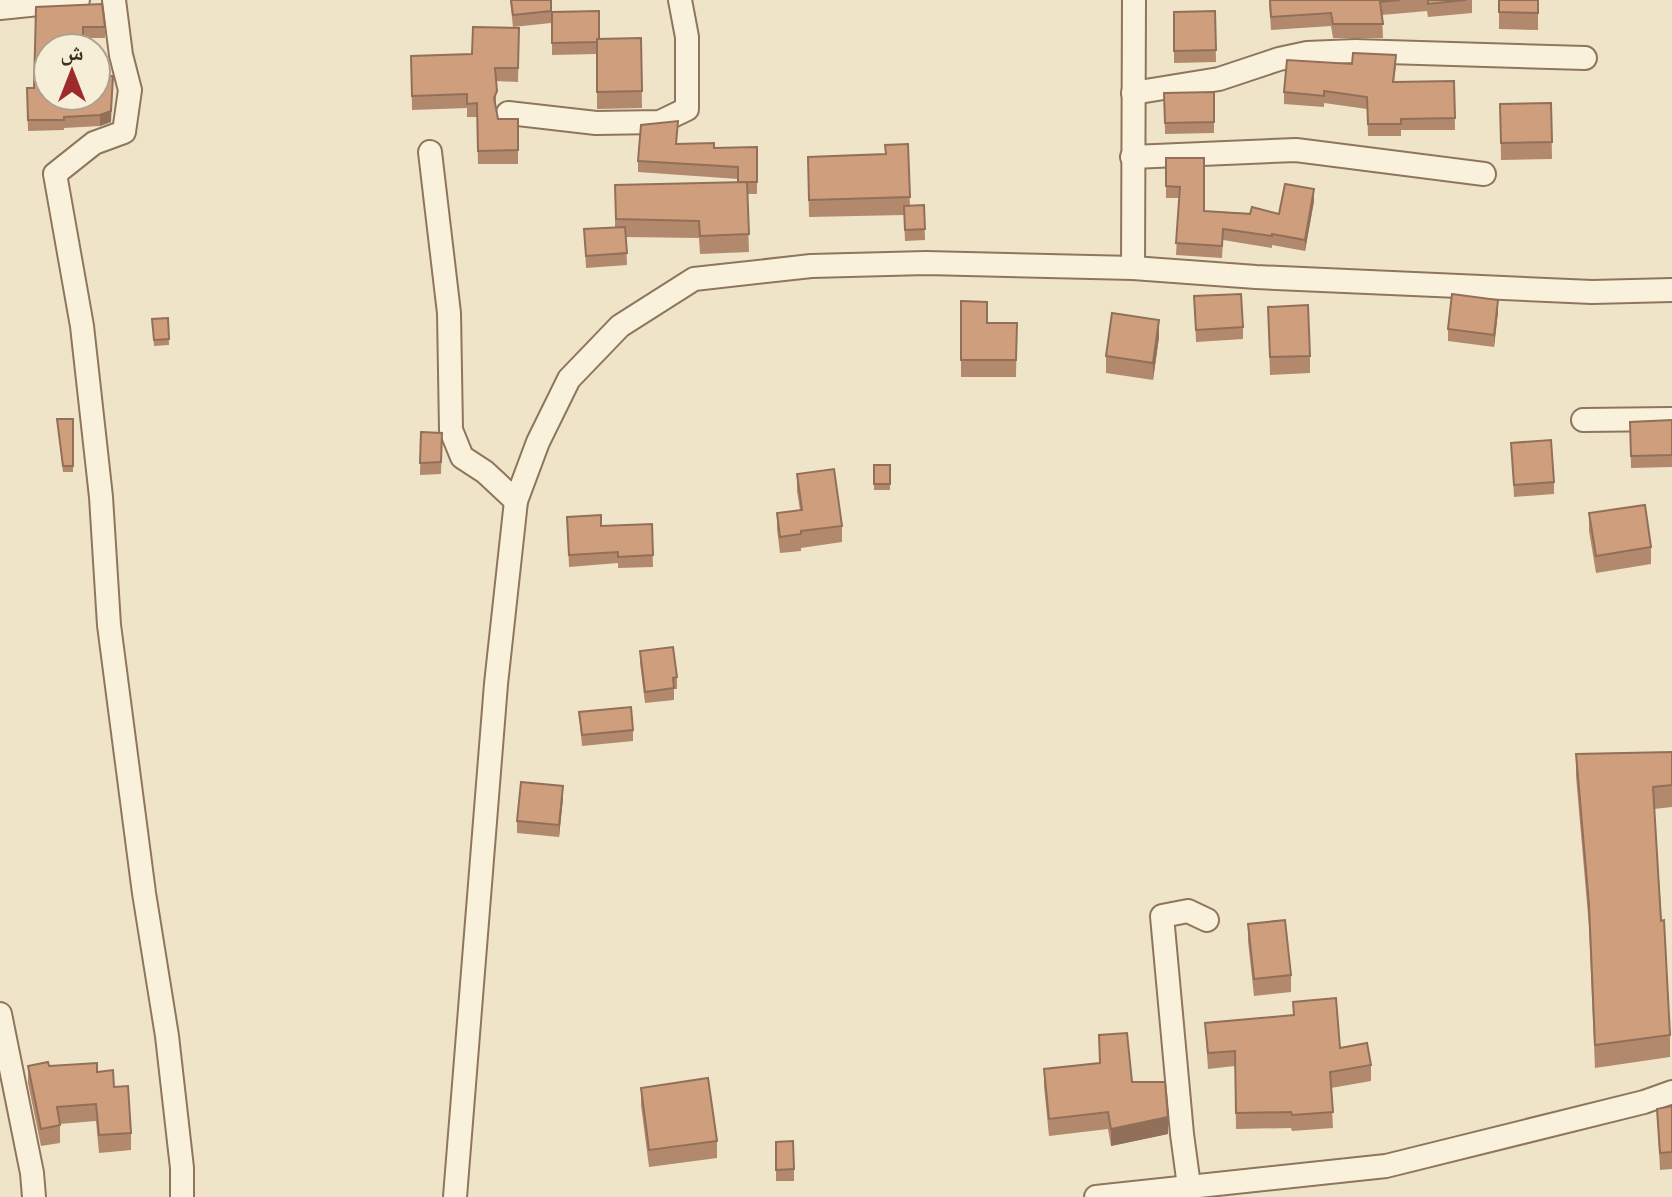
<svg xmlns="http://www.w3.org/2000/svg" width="1672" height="1197" viewBox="0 0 1672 1197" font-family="'Roboto Serif','Noto Naskh Arabic',serif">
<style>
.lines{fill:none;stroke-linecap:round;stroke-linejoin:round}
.street-casing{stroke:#8d765c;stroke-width:26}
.street{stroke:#faf1dc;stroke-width:22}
.wall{fill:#b2896c}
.shaded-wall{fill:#916f58}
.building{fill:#cf9f7d;stroke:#916f58;stroke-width:2}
</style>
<rect width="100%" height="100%" fill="#f0e4c8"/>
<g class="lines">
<defs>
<g id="street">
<polyline points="114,0 121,55 130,90 124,132 94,143 55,174 82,326 101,497 109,625 144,893 167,1036 182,1168 182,1197"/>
<polyline points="0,8 78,0"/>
<polyline points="1133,93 1219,79 1279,59 1307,53 1355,51 1585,58"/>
<polyline points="508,113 596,123 660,122 687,109 687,37 680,0"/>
<polyline points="430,152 449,313 451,430 462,457 485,472 516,501"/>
<polyline points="1132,157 1296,150 1484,174"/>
<polyline points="1133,268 1134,0"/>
<polyline points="1583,420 1672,419"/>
<polyline points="0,1014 32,1173 34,1197"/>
<polyline points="1189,1186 1182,1134 1162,916 1188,911 1207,920"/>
<polyline points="455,1197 496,684 516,501 538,442 569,379 620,326 694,279 811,266 926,263 1133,268 1256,277 1592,292 1672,290"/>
<polyline points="1096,1197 1386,1166 1644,1102 1672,1092"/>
</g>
</defs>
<use href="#street" class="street-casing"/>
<use href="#street" class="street"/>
</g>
<g class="wall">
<polygon points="510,0 551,0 551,23 513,27"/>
<polygon points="1269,0 1472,0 1472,13 1428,17 1427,11 1382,15 1383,38 1333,38 1331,26 1271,30"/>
<polygon points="1499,0 1538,0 1538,30 1499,29"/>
<polygon points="36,7 105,27 105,38 83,38 48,48 96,96 111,122 100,126 64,128 64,130 28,131 27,88 34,88"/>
<polygon points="1215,11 1216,62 1174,63 1174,12"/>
<polygon points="552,12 599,39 641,38 642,108 597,109 597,54 552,55"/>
<polygon points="519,28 518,82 496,81 496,107 498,119 518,119 518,164 478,164 477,117 467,117 467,108 412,110 411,56 472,54"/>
<polygon points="1352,64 1396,66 1394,82 1454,81 1455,130 1401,130 1401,136 1368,136 1367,109 1324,103 1324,107 1284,104 1284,92"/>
<polygon points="1214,92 1214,133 1165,134 1164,93"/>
<polygon points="1551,103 1552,159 1501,160 1500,104"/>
<polygon points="677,144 714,148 757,147 757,194 747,194 749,252 700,254 699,238 626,237 627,265 586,268 584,229 615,227 615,185 738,182 738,179 638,172 638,161"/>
<polygon points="908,144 910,206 924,205 925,240 905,241 904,215 809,217 808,174 885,154"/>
<polygon points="1166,158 1204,211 1279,214 1314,201 1305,251 1272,245 1272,248 1223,240 1222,258 1176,255 1179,198 1166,198"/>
<polygon points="1194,296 1243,327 1243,339 1196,342"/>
<polygon points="961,301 987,323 1017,323 1016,377 961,377"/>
<polygon points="1268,307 1310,356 1310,373 1270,375"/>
<polygon points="1498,312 1494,347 1448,341 1448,329"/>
<polygon points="168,318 169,345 154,346 152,319"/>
<polygon points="1159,337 1153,380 1106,373 1106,356"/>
<polygon points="57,419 73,419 73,472 63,472"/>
<polygon points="1672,420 1672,467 1631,468 1630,422"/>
<polygon points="421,432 442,433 441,474 420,475"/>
<polygon points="1511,443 1554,482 1554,494 1514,497"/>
<rect x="874" y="465" width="16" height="25"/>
<polygon points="797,474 842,526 842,542 801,548 801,551 780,553 777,529 777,513 800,510 797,491"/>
<polygon points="1589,513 1651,547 1651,564 1596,573 1589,531"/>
<polygon points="567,517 601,526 652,524 653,567 618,568 618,563 569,567"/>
<polygon points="640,651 677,677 677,689 674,689 674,700 645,703 640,663"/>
<polygon points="579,712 633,730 633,741 582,746"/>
<polygon points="1672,752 1672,807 1654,809 1670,1035 1670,1057 1595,1068 1589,927 1576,776 1576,754"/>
<polygon points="563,798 559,837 517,833 517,821"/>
<polygon points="1248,924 1291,975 1291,992 1254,996 1248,941"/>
<polygon points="1293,1002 1340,1048 1371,1065 1371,1081 1331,1088 1333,1128 1292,1131 1291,1128 1236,1129 1235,1066 1208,1069 1205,1023 1293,1015"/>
<polygon points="1099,1035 1132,1082 1168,1134 1111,1146 1108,1129 1049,1136 1044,1086 1044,1069 1100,1063"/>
<polygon points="28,1066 49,1066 97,1072 114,1087 131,1133 131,1150 99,1153 96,1121 60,1124 60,1143 41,1146 28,1083"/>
<polygon points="641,1088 717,1141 717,1158 649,1167 641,1105"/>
<polygon points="1672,1106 1672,1169 1660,1170 1657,1109"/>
<polygon points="776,1142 794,1169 794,1181 776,1181"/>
</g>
<g class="shaded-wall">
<polygon points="113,76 111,122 100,126 100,115"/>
<polygon points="1314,189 1314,201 1305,251 1305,240"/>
<polygon points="1498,300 1498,312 1494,347 1494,335"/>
<polygon points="1159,320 1159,337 1153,380 1153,363"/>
<polygon points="563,786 563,798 559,837 559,825"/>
<polygon points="1168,1117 1168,1134 1111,1146 1111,1129"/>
</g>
<g class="building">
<polygon points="511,0 551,0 551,11 513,15"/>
<polygon points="1270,0 1400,0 1380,2 1383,24 1333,24 1331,13 1271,17"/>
<polygon points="1428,0 1466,0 1428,4"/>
<polygon points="1499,0 1538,0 1538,13 1499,12"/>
<polygon points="102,4 105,27 83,27 83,48 48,48 48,96 96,96 96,76 113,76 111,111 100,115 64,117 64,120 28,120 27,88 34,88 36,7"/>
<polygon points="599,11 599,39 597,39 597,42 552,43 552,12"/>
<polygon points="1215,11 1216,50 1174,51 1174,12"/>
<polygon points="473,27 519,28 518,68 495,68 497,91 494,98 498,119 518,119 518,150 478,151 477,103 467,104 467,94 412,96 411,56 472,54"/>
<polygon points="641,38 642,91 597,92 597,39"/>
<polygon points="1353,53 1396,55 1393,82 1454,81 1455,118 1401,119 1401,124 1368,124 1367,97 1324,91 1324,96 1284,92 1287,60 1352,64"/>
<polygon points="1214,92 1214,122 1165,123 1164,93"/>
<polygon points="1551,103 1552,142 1501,143 1500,104"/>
<polygon points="678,121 676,144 714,143 714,148 757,147 757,182 738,182 738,167 638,161 641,125"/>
<polygon points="908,144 910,197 809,200 808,157 886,154 885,145"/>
<polygon points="1166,158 1204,158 1204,211 1250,214 1252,207 1279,214 1285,184 1314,189 1305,240 1272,234 1272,236 1223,229 1222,246 1176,243 1180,187 1166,186"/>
<polygon points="747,182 749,234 700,236 699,221 616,219 615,185"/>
<polygon points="924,205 925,229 905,230 904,206"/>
<polygon points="625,227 627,253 586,256 584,229"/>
<polygon points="1241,294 1243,327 1196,330 1194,296"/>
<polygon points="1452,294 1498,300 1494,335 1448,329"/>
<polygon points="961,301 987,302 987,323 1017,323 1016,360 961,360"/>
<polygon points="1308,305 1310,356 1270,357 1268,307"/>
<polygon points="1112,313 1159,320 1153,363 1106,356"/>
<polygon points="168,318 169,339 154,340 152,319"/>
<polygon points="57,419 73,419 73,466 63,466"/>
<polygon points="1672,420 1672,455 1631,456 1630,422"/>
<polygon points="421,432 442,433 441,462 420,463"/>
<polygon points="1551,440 1554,482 1514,485 1511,443"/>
<rect x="874" y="465" width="16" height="19"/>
<polygon points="834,469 842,526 801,531 801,534 780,537 777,513 802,510 797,474"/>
<polygon points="1645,505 1651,547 1596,556 1589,513"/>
<polygon points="601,515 601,526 652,524 653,555 618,557 618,552 569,555 567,517"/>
<polygon points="673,647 677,677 673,678 674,688 645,692 640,651"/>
<polygon points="631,707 633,730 582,735 579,712"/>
<polygon points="1672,752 1672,785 1653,787 1661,921 1664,920 1670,1035 1595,1045 1589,905 1576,754"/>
<polygon points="521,782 563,786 559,825 517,821"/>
<polygon points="1285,920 1291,975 1254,979 1248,924"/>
<polygon points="1336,998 1340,1048 1367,1043 1371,1065 1330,1072 1333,1112 1292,1115 1291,1112 1236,1113 1235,1051 1208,1053 1205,1023 1294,1015 1293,1002"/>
<polygon points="1127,1033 1132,1082 1165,1082 1168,1117 1111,1129 1108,1112 1049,1119 1044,1069 1100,1063 1099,1035"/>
<polygon points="48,1062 49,1066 97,1063 97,1072 113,1070 114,1087 128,1086 131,1133 99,1135 96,1104 57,1107 60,1125 41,1129 28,1066"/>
<polygon points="708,1078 717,1141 649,1150 641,1088"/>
<polygon points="1672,1106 1672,1152 1660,1153 1657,1109"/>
<polygon points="793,1141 794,1169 776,1170 776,1142"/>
</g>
<g transform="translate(72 72)"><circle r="38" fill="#f7eed8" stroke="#ada18e" stroke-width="2"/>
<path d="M0-6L14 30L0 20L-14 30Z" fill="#9e2a2b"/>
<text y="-12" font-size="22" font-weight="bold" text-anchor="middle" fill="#3d2e20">ش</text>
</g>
</svg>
